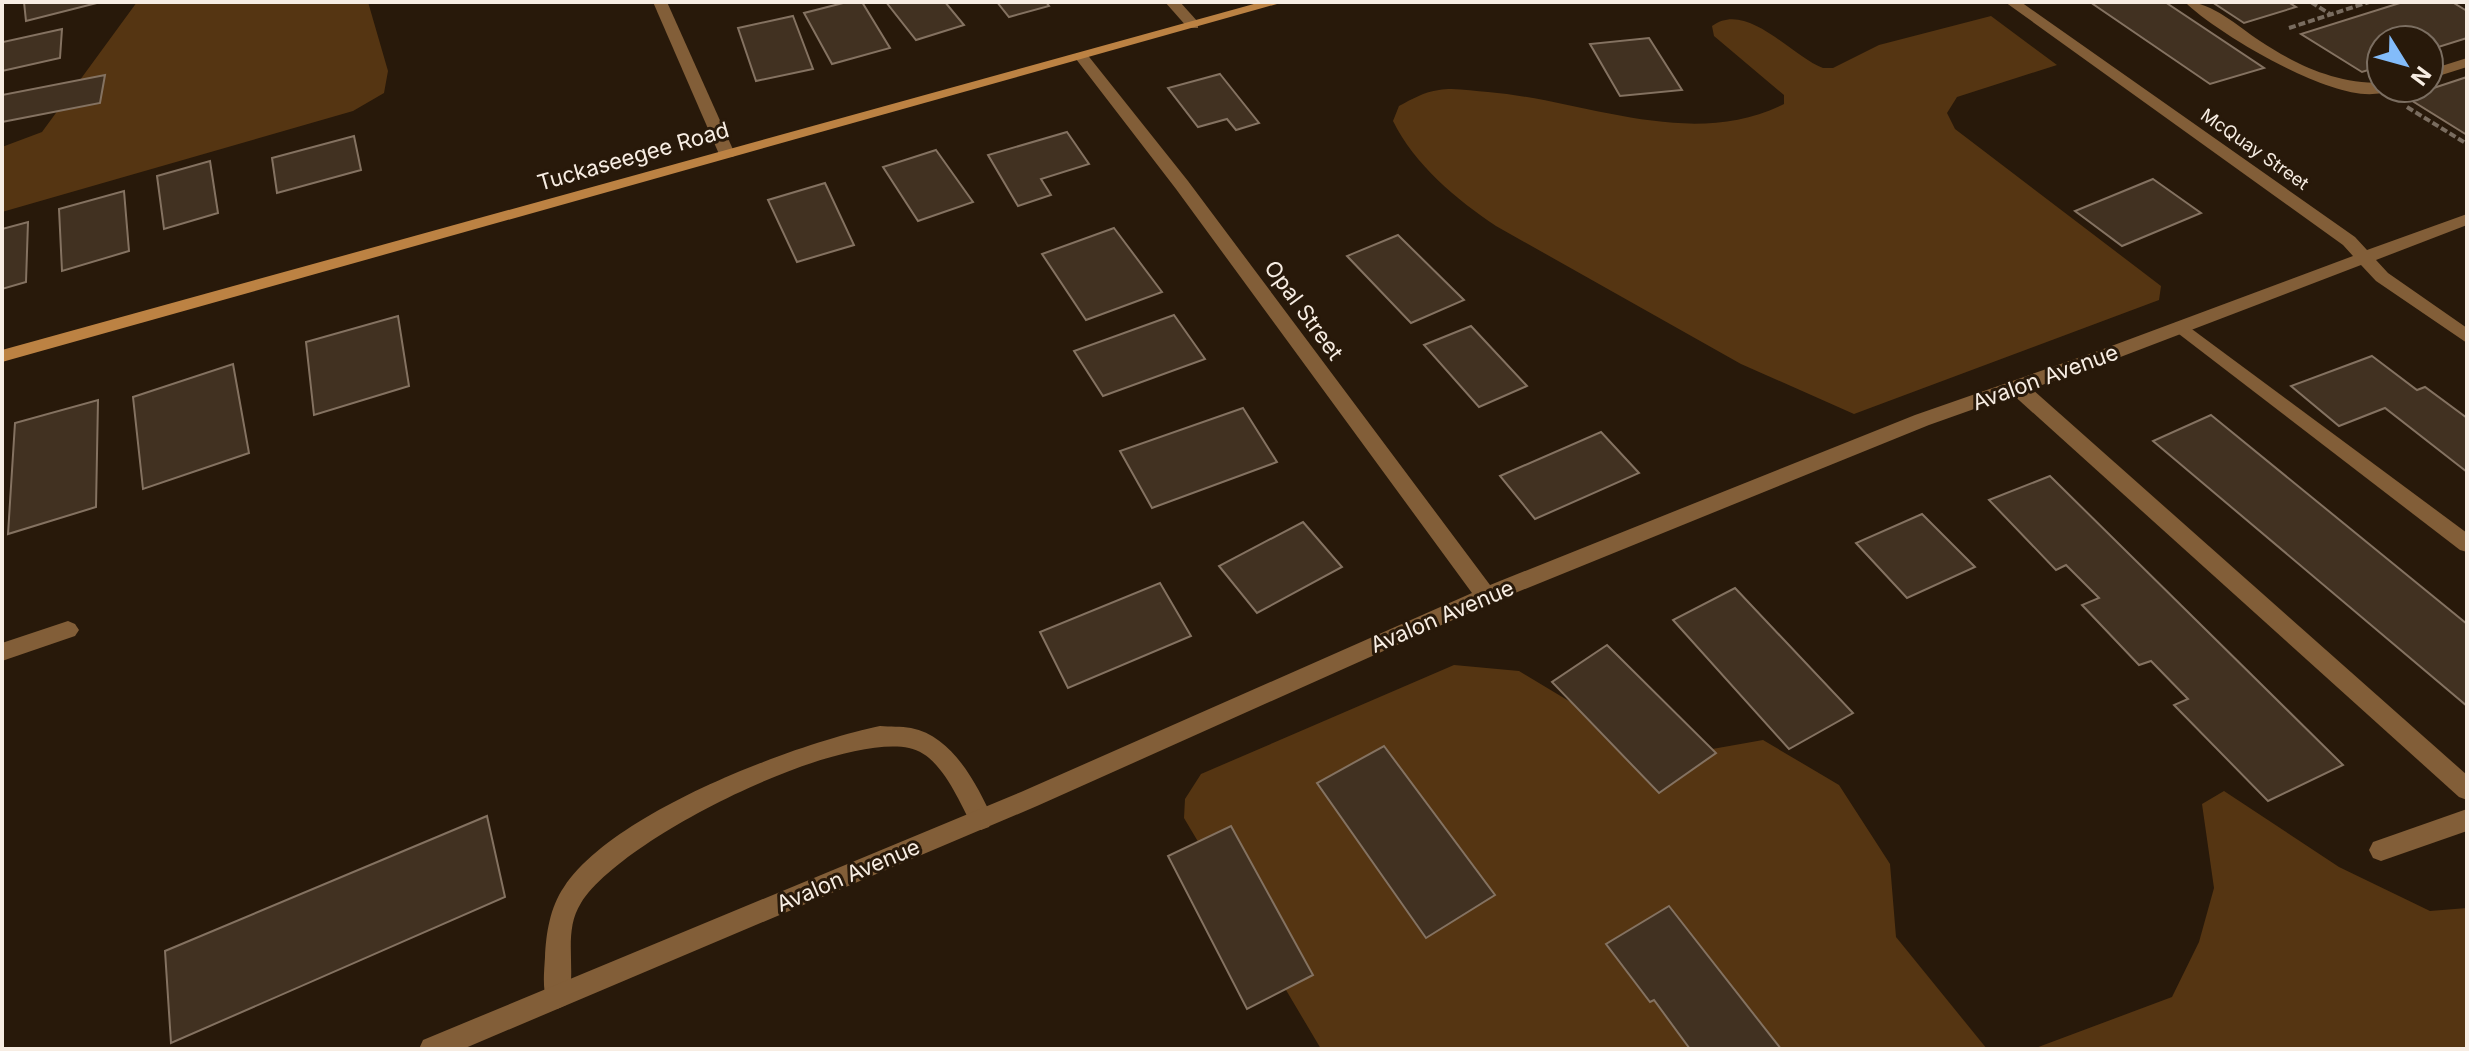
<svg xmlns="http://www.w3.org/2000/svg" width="2469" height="1051" viewBox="0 0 2469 1051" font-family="Inter,sans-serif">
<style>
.green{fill:#553512}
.building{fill:#413121;stroke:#847261;stroke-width:2}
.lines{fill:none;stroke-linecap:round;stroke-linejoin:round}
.path{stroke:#796c5f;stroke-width:4;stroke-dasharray:7 3;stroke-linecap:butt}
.service{fill:#825e38;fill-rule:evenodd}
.minor{fill:#825e38;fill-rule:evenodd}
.secondary{fill:#bc8243;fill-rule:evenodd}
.labels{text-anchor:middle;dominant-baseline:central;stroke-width:6;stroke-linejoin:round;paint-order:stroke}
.far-street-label{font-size:18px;fill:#f7ede3;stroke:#28190a}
.street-label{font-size:22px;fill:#f7ede3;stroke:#28190a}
</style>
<rect width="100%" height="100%" fill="#28190a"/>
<g class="green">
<polygon points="137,2 368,2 388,71 384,93 353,111 2,212 2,147 42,132"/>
<path d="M1991,16L2057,65L1957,97L1947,113L1955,129L2161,286L2159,300L1854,414L1741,364L1496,226C1457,200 1414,164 1393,121L1399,106C1412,99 1424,92 1439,90C1454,87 1472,91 1488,92C1585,100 1690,151 1784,104V95L1714,36L1712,26C1747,0 1791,56 1823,68H1833L1879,45Z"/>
<polygon points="1454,665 1519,671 1637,742 1673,756 1763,740 1839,785 1890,864 1896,937 1987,1049 1321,1049 1184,818 1185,799 1201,774"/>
<polygon points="2224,791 2339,867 2430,911 2467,908 2467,1049 2033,1049 2172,997 2199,942 2214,888 2202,804"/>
</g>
<g class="building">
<polygon points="24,2 97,2 97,3 26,21"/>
<polygon points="847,2 862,2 890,48 832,64 804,13"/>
<polygon points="886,2 945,2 964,25 916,40"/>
<polygon points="997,2 1046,2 1049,6 1009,17"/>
<polygon points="2090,2 2165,2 2264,68 2210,84"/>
<polygon points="2212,2 2288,2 2296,7 2244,23"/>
<polygon points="2403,2 2452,2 2467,11 2467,38 2429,50 2429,40 2381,40 2381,66 2362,72 2301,34"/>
<polygon points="793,16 813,69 756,81 738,28"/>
<polygon points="62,29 60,58 2,71 3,42"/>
<polygon points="1649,38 1682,90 1620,96 1590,44"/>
<polygon points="1220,74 1259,123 1236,130 1227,119 1198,127 1168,88"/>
<polygon points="105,75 100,103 2,122 2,95"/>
<polygon points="2467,77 2467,135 2406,97"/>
<polygon points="1067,132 1089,164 1041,179 1051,195 1018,206 988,155"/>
<polygon points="354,136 361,170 277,193 272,158"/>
<polygon points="936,150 973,202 918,221 883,167"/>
<polygon points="210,161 218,213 164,229 157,176"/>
<polygon points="2153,179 2201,213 2122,246 2075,211"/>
<polygon points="825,183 854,245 797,262 768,200"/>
<polygon points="124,191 129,251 62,271 59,209"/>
<polygon points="28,222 26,282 2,289 2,229"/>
<polygon points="1114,228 1162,292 1086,320 1042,254"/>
<polygon points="1398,235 1464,300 1411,323 1347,256"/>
<polygon points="1174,315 1205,359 1103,396 1074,351"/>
<polygon points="398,316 409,386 314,415 306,342"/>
<polygon points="1471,326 1527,386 1479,407 1424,345"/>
<polygon points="2372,356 2417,390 2425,387 2467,418 2467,472 2385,408 2339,426 2291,386"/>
<polygon points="233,364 249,453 143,489 133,397"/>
<polygon points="98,400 96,507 8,534 15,423"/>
<polygon points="1243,408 1277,462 1152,508 1120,451"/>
<polygon points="2211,415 2467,624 2467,706 2153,441"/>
<polygon points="1601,432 1639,473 1535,519 1500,476"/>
<polygon points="2050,476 2343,765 2268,801 2174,705 2188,699 2151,661 2139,665 2082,605 2099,598 2066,565 2056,570 1989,500"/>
<polygon points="1922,514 1975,567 1907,598 1856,543"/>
<polygon points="1303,522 1342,567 1257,613 1219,566"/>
<polygon points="1160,583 1191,636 1068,688 1040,632"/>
<polygon points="1735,588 1853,713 1789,749 1673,620"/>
<polygon points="1607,645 1716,753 1659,793 1552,682"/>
<polygon points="1384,746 1495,895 1426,938 1317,783"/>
<polygon points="487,816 505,897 171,1043 165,951"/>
<polygon points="1231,826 1313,975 1247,1009 1168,856"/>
<polygon points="1669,906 1781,1049 1690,1049 1654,1000 1650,1002 1606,944"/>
</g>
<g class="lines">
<g class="path">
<polyline points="2311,2 2330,14"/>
<polyline points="2289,28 2369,2"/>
<polyline points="2407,107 2467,144"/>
</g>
<g class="service">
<polygon points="1165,2 1180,2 1198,22 1198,28 1188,28"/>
<polygon points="2181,321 2467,533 2467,552 2460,550 2175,331 2172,327 2175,323"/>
<polygon points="2017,380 2024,382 2467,775 2467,800 2459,797 2010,392 2008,387 2010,382"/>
<polygon points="68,621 75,624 79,630 75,636 2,661 2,643"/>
<path d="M880,726C890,727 901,726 911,728C953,736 977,785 993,819L989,827L981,830L973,827C959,802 941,754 909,748C834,733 620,839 581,903C561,934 579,974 566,1005L557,1009L548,1005C542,990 544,973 545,957C546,934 550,907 564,887C613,812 794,744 880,726Z"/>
<polygon points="2467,809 2467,831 2381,861 2373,858 2369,850 2373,842"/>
</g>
<g class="minor">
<polygon points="653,2 667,2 735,154 733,157 721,157 719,154"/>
<polygon points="2005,2 2021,2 2355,237 2367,250 2467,214 2467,225 2376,260 2388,273 2467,328 2467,343 2376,281 2361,265 2110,361 1929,425 1493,602 1037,806 463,1049 419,1049 423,1040 1021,792 1472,593 1176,189 1076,59 1076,53 1086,53 1188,181 1490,585 1915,415 2098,351 2353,256 2343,245"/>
<path d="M2185,2C2213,2 2237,26 2260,41C2298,66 2335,83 2381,83V88H2391C2354,118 2213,31 2185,2Z"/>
<polygon points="2467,58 2467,67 2429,79 2429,70"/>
</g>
<polygon class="secondary" points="1261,2 1284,2 2,362 2,350"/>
</g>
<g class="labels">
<g class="far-street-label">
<text transform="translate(2255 149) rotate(35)">McQuay Street</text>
</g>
<g class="street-label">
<text transform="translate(633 156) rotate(-16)">Tuckaseegee Road</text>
<text transform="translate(1304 310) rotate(54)">Opal Street</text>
<text transform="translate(2045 377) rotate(-20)">Avalon Avenue</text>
<text transform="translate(1442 616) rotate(-23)">Avalon Avenue</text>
<text transform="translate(848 875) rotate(-23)">Avalon Avenue</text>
</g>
</g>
<rect width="2469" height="1051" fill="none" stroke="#f7ede3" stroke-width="8"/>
<g transform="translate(2405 64) rotate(127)"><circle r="38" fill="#28190a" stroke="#7b6e61" stroke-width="2"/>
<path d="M0-6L14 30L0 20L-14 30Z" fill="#83bcfa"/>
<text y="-12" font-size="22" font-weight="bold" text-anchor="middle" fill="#f7ede3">N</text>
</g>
</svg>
